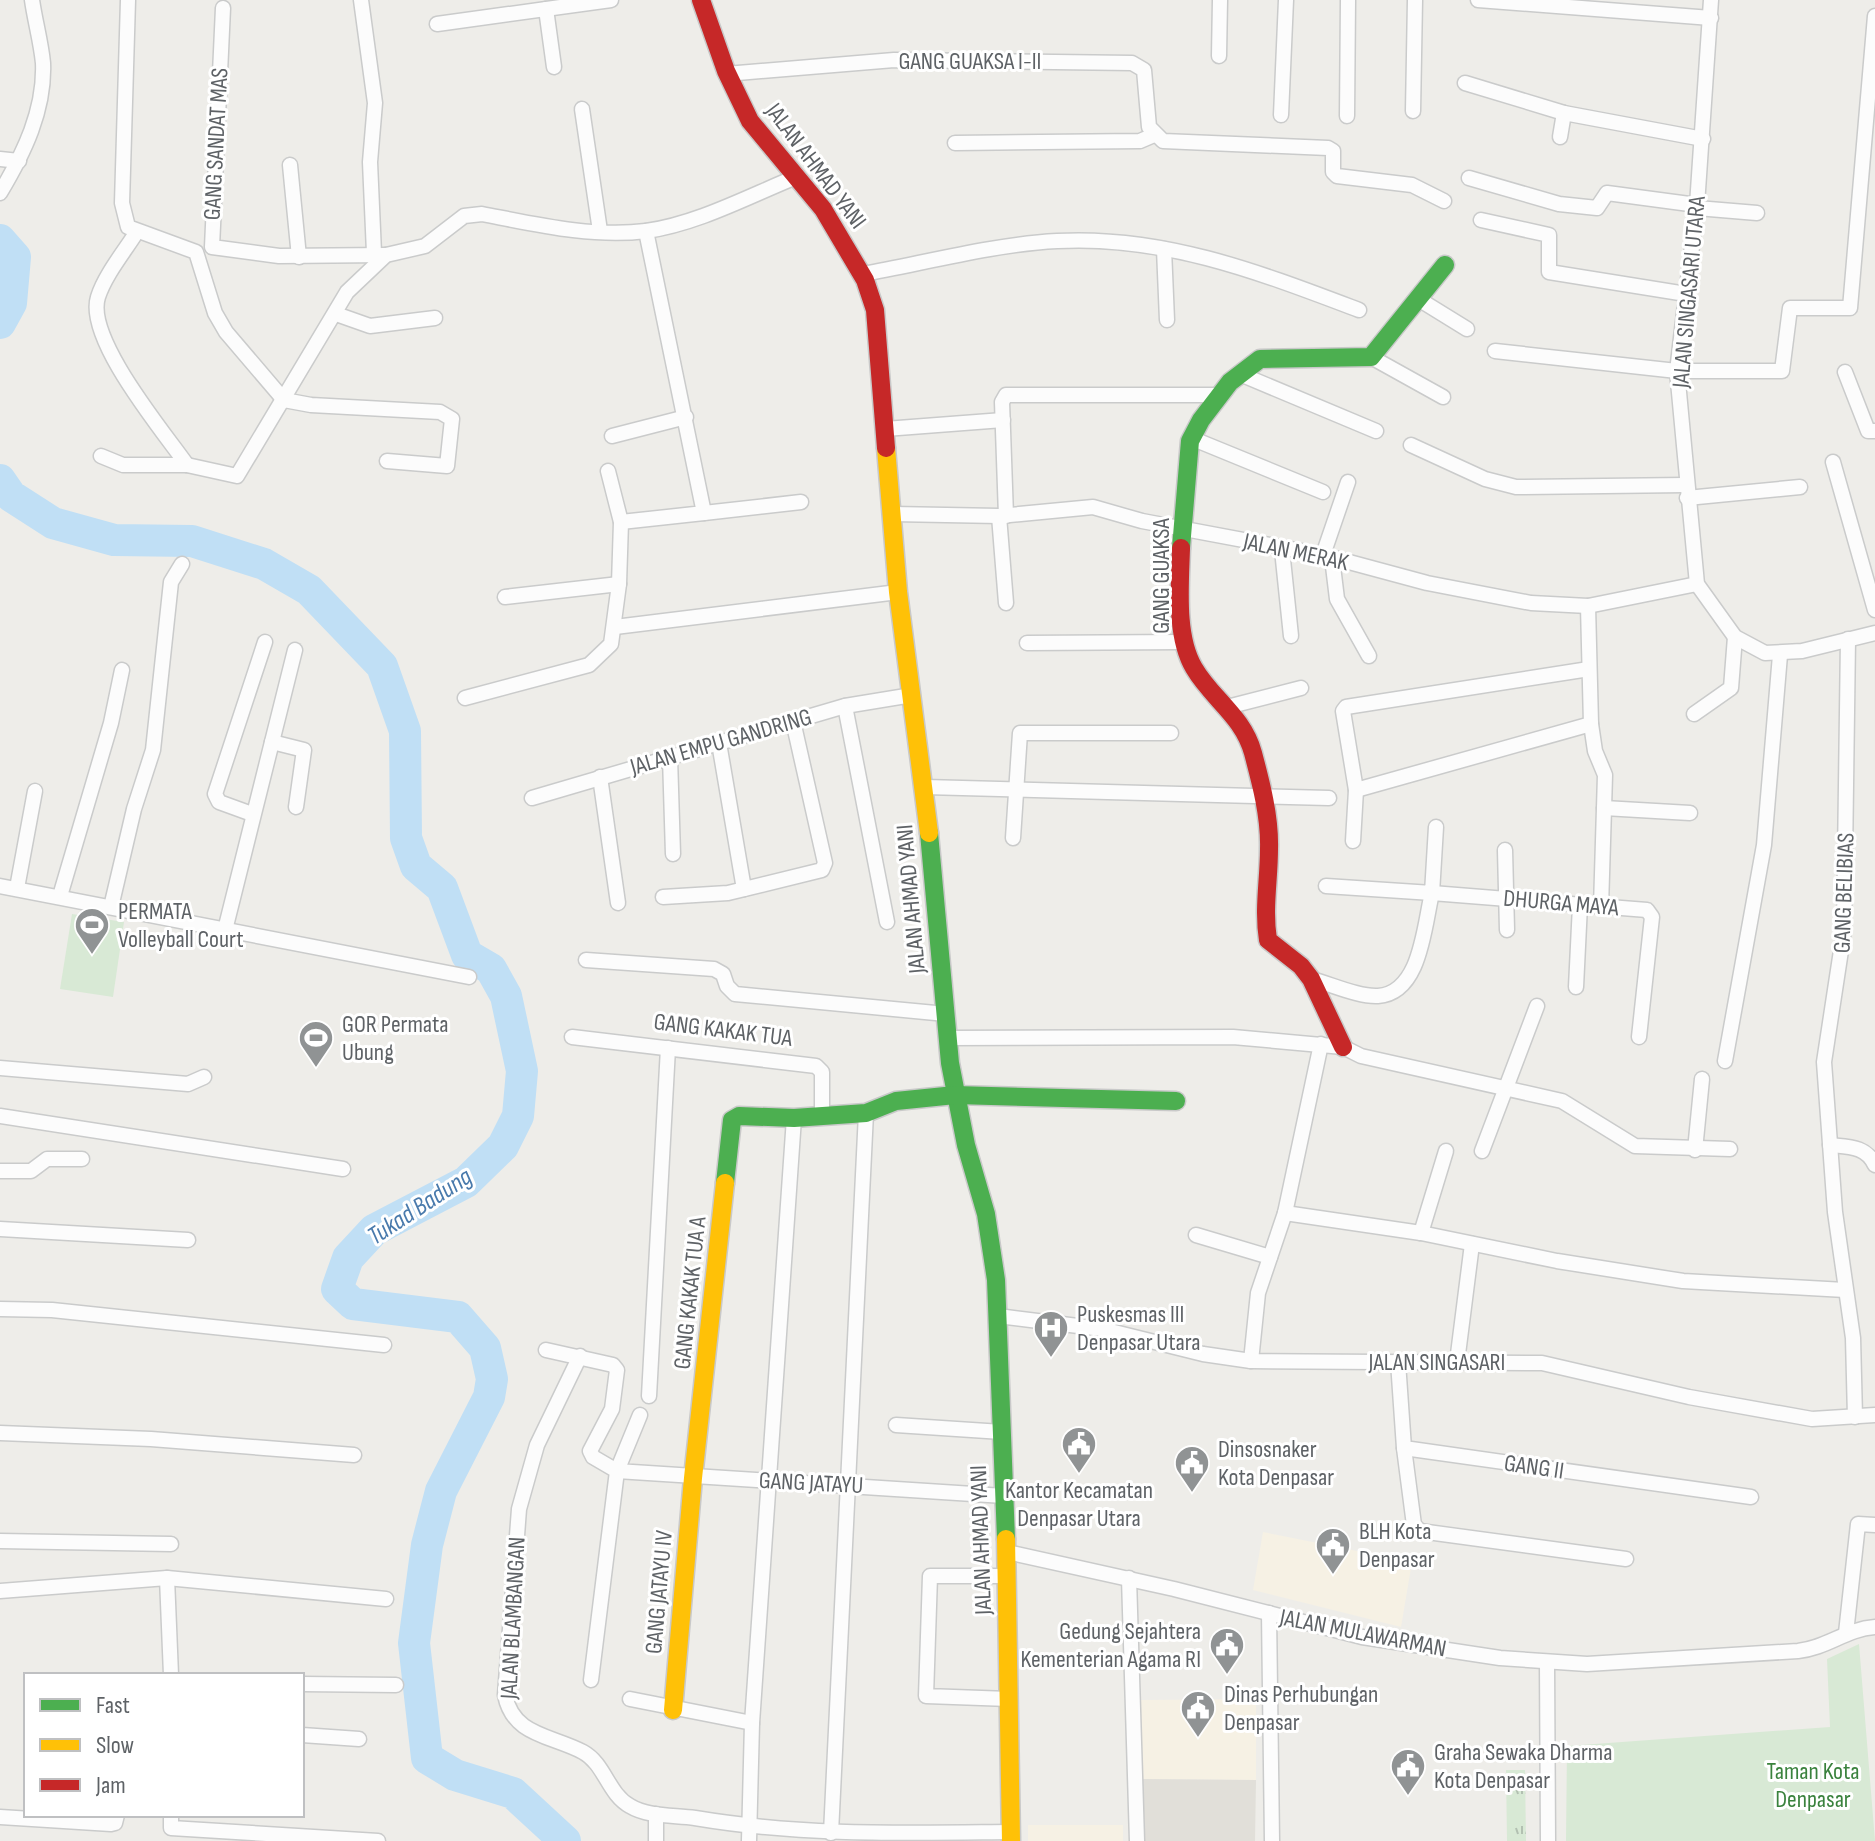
<svg xmlns="http://www.w3.org/2000/svg" width="1875" height="1841" viewBox="0 0 1875 1841" font-family="'Sofia Sans Condensed',sans-serif">
<style>
.commercial{fill:#f6f1e4}
.education{fill:#e1dfd9}
.grass{fill:url(#grass-tufts)}
.park{fill:#d8e9d5}
.lines{fill:none;stroke-linecap:round;stroke-linejoin:round}
.river{stroke:#c0dff5;stroke-width:32}
.street-casing{stroke:#cacbcb;stroke-width:17}
.fast-casing{stroke:#c9c9c9;stroke-width:21}
.slow-casing{stroke:#c9c9c9;stroke-width:21}
.jam-casing{stroke:#c9c9c9;stroke-width:21}
.street{stroke:#fcfcfc;stroke-width:14}
.fast{stroke:#4caf50;stroke-width:18}
.slow{stroke:#ffc107;stroke-width:18}
.jam{stroke:#c62828;stroke-width:18}
.labels{text-anchor:middle;dominant-baseline:central;stroke-width:6;stroke-linejoin:round;paint-order:stroke}
.street-label{font-size:24px;fill:#5e6266;stroke:#fff}
.poi-label{font-size:24px;fill:#5e6266;stroke:#fff;text-anchor:start}
.park-label{font-size:24px;fill:#3a823d;stroke:#fff}
.water-label{font-size:26px;font-style:italic;fill:#497aac;stroke:#fff}
</style>
<defs>
<pattern id="grass-tufts" width="24" height="20" patternUnits="userSpaceOnUse" patternTransform="scale(2)"><rect width="24" height="20" fill="#d8e9d5"/><path d="M3 7l-1-3M5 7V3M7 7l1-3M15 17l-1-3M17 17v-4M19 17l1-3" fill="none" stroke="#b2c0b1"/></pattern>
</defs>
<rect width="100%" height="100%" fill="#eeede9"/>
<g class="commercial">
<polygon points="1263,1532 1412,1562 1401,1627 1253,1590"/>
<polygon points="1256,1699 1256,1780 1141,1779 1140,1700"/>
<rect x="1028" y="1825" width="95" height="16"/>
</g>
<polygon class="education" points="1141,1779 1256,1780 1255,1841 1143,1841"/>
<polygon class="grass" points="1506,1770 1525,1770 1526,1841 1507,1841"/>
<g class="park">
<polygon points="72,914 124,922 113,997 60,989"/>
<polygon points="1859,1644 1875,1841 1566,1841 1567,1746 1830,1727 1827,1659"/>
</g>
<g class="lines">
<g class="river">
<polyline points="0,240 15,257 11,303 0,323"/>
<polyline points="0,480 11,496 53,523 114,540 192,541 264,564 309,590 382,666 405,731 406,838 416,866 442,888 467,955 491,969 506,996 522,1071 518,1116 503,1146 466,1182 374,1230 348,1258 337,1289 353,1304 458,1317 485,1348 492,1379 489,1397 441,1491 427,1545 414,1643 427,1758 455,1775 513,1793 565,1841"/>
</g>
<defs>
<g id="street">
<polyline points="128,0 122,203 128,227 196,252 215,313 226,332 284,400 311,405 440,412 452,419 447,466 387,461"/>
<polyline points="361,0 375,103 370,162 374,253"/>
<polyline points="1478,0 1711,18"/>
<polyline points="1711,0 1697,205 1677,371 1697,584 1735,637 1765,653 1802,651 1875,633"/>
<polyline points="223,8 212,247 279,256 386,255"/>
<polyline points="546,9 554,67"/>
<polyline points="437,24 611,0"/>
<polyline points="1219,56 1220,0"/>
<polyline points="726,74 894,60 1132,63 1144,70 1149,127 1163,141 1328,148 1333,151 1333,172 1337,176 1412,185 1444,201"/>
<polyline points="1465,83 1564,113 1703,139"/>
<polyline points="582,109 600,231"/>
<polyline points="1413,111 1415,0"/>
<polyline points="1281,115 1286,0"/>
<polyline points="1347,116 1348,0"/>
<polyline points="1560,137 1564,113"/>
<polyline points="955,143 1140,141 1154,135"/>
<polyline points="0,159 19,161"/>
<polyline points="290,165 299,257"/>
<polyline points="1469,178 1559,204 1597,208 1607,193 1697,205"/>
<path d="M0,193C24,153 45,110 43,63C41,42 35,21 32,0"/>
<polyline points="1697,208 1757,213"/>
<polyline points="1481,220 1549,235 1549,272 1686,294"/>
<path d="M136,233C124,252 105,275 98,297C85,338 163,431 187,465"/>
<polyline points="1164,249 1167,320"/>
<path d="M863,274C924,263 996,244 1057,241C1164,235 1261,273 1359,310"/>
<polyline points="1420,300 1467,329"/>
<polyline points="336,314 370,326 435,318"/>
<polyline points="1495,351 1677,371 1782,371 1790,308 1850,308 1875,16"/>
<polyline points="1371,357 1443,397"/>
<polyline points="1845,372 1868,431 1875,431"/>
<polyline points="1240,374 1376,431"/>
<polyline points="885,429 1003,420"/>
<polyline points="612,436 686,417"/>
<polyline points="1191,438 1323,492"/>
<polyline points="1411,445 1485,479 1516,487 1685,485"/>
<path d="M101,456L123,465H187L237,476L347,292L386,255L425,246L464,216L482,214C534,224 593,238 646,231C697,224 749,196 796,177"/>
<polyline points="1833,462 1875,610"/>
<polyline points="1687,498 1800,487"/>
<polyline points="704,513 801,502"/>
<polyline points="893,514 999,516 1093,507 1142,521 1323,555 1427,583 1531,603 1588,606 1697,584"/>
<polyline points="999,516 1006,603"/>
<polyline points="1006,516 1002,402 1006,395 1219,395"/>
<polyline points="621,522 704,513 646,231"/>
<polyline points="1282,550 1291,636"/>
<polyline points="1323,555 1348,482"/>
<polyline points="1332,558 1337,599 1369,656"/>
<polyline points="505,597 619,584"/>
<polyline points="1588,606 1591,724 1595,751 1605,775 1601,907"/>
<polyline points="615,627 898,592"/>
<polyline points="1848,639 1844,931 1824,1062 1835,1212 1853,1338 1855,1417"/>
<polyline points="1027,643 1183,642"/>
<polyline points="465,698 589,665 611,644 619,584 621,522 608,471"/>
<polyline points="845,706 887,922"/>
<polyline points="1231,706 1301,688"/>
<polyline points="1694,714 1731,688 1735,637"/>
<polyline points="272,742 304,750 296,807"/>
<polyline points="719,743 744,889"/>
<polyline points="670,757 673,854"/>
<polyline points="600,777 618,903"/>
<polyline points="925,787 1329,798"/>
<polyline points="1356,790 1591,724"/>
<polyline points="532,798 845,706 912,695"/>
<polyline points="1604,808 1690,813"/>
<polyline points="252,814 219,802 215,794 265,642"/>
<polyline points="1013,838 1020,733 1171,733"/>
<polyline points="1353,841 1356,790 1343,711 1346,707 1589,669"/>
<polyline points="1505,850 1507,930"/>
<polyline points="0,886 469,977"/>
<polyline points="1326,886 1432,893 1436,827"/>
<polyline points="17,888 35,791"/>
<polyline points="60,896 111,723 122,670"/>
<polyline points="663,897 728,893 822,870 825,863 793,721"/>
<polyline points="111,907 134,809 153,750 171,582 182,564"/>
<polyline points="225,930 295,650"/>
<polyline points="586,960 714,969 723,974 727,986 735,994 946,1014"/>
<path d="M1311,979C1331,984 1358,997 1378,996C1421,993 1424,926 1432,893L1647,910L1652,917L1639,1037"/>
<polyline points="1576,987 1580,905"/>
<polyline points="572,1037 816,1066 822,1072 822,1115"/>
<polyline points="948,1038 1233,1037 1343,1047 1361,1056 1562,1101 1635,1146 1730,1149"/>
<polyline points="1725,1061 1764,845 1780,655"/>
<polyline points="0,1068 188,1084 204,1077"/>
<polyline points="0,1116 343,1169"/>
<path d="M1830,1145C1849,1147 1866,1146 1875,1165"/>
<polyline points="1695,1150 1702,1079"/>
<polyline points="1482,1151 1537,1006"/>
<polyline points="0,1171 31,1171 47,1159 82,1159"/>
<polyline points="1285,1213 1421,1233 1557,1261 1683,1281 1845,1290"/>
<polyline points="0,1229 188,1240"/>
<polyline points="1421,1233 1446,1151"/>
<polyline points="1196,1235 1270,1257"/>
<polyline points="0,1309 52,1310 384,1345"/>
<polyline points="998,1316 1102,1329 1203,1354 1251,1361 1542,1363 1689,1397 1812,1419 1875,1415"/>
<polyline points="546,1350 613,1365 617,1370 612,1409 590,1451 593,1457 617,1471 591,1680"/>
<path d="M580,1356L537,1445L519,1509L505,1695C513,1736 551,1735 583,1752C605,1764 608,1794 630,1806C648,1817 674,1815 695,1818C802,1836 903,1833 1011,1832"/>
<polyline points="1251,1361 1258,1293 1285,1213 1321,1044"/>
<polyline points="1398,1362 1404,1448 1751,1497"/>
<polyline points="1457,1362 1472,1244"/>
<polyline points="649,1396 668,1048"/>
<polyline points="640,1415 617,1471 1004,1496"/>
<polyline points="896,1425 1002,1432"/>
<polyline points="0,1433 151,1439 354,1455"/>
<polyline points="1404,1448 1414,1525 1420,1531 1626,1559"/>
<polyline points="0,1541 171,1544"/>
<path d="M1007,1552L1174,1589L1362,1637L1500,1658L1587,1664L1798,1651C1827,1648 1846,1629 1875,1627"/>
<polyline points="1008,1576 930,1576 926,1696 1009,1699"/>
<polyline points="167,1578 171,1675"/>
<polyline points="1129,1578 1137,1841"/>
<polyline points="0,1591 167,1578 386,1599"/>
<polyline points="1269,1613 1272,1841"/>
<polyline points="1846,1633 1858,1524 1875,1525"/>
<polyline points="1547,1663 1548,1841"/>
<polyline points="302,1684 396,1685"/>
<polyline points="630,1699 752,1723"/>
<polyline points="302,1735 359,1739"/>
<polyline points="171,1815 171,1828 378,1841"/>
<polyline points="0,1817 111,1824 115,1823 117,1815"/>
<polyline points="831,1833 866,1113"/>
<polyline points="656,1841 656,1814"/>
<polyline points="749,1841 752,1723 794,1118"/>
</g>
<g id="fast">
<polyline points="1181,548 1190,441 1201,420 1230,382 1260,359 1371,357 1445,265"/>
<polyline points="929,833 950,1063 966,1145 986,1214 996,1280 1006,1539"/>
<polyline points="725,1183 732,1120 739,1116 794,1118 866,1113 896,1101 955,1095 1176,1101"/>
</g>
<g id="slow">
<polyline points="886,448 898,592 929,833"/>
<polyline points="1006,1539 1011,1841"/>
<polyline points="673,1710 693,1478 725,1183"/>
</g>
<g id="jam">
<polyline points="701,0 726,71 750,121 823,209 865,280 875,310 886,448"/>
<path d="M1181,548C1180,585 1175,636 1194,668C1212,699 1243,716 1253,753C1261,783 1270,817 1269,849C1269,880 1263,909 1268,940L1301,966L1311,979L1343,1047"/>
</g>
</defs>
<use href="#street" class="street-casing"/>
<use href="#fast" class="fast-casing"/>
<use href="#slow" class="slow-casing"/>
<use href="#jam" class="jam-casing"/>
<use href="#street" class="street"/>
<use href="#fast" class="fast"/>
<use href="#slow" class="slow"/>
<use href="#jam" class="jam"/>
</g>
<defs>
<symbol id="stadium-pin" viewBox="-11 -11 22 30"><path d="M0 17L-7.5 6A9.5 9.5 0 1 1 7.5 6Z" fill="#909394" stroke="#fff"/><path d="M0-5a6.5 5 0 1 0 0 10a6.5 5 0 1 0 0-10ZM-3.5-1.8h7v3.6h-7Z" fill="#fff"/></symbol>
<symbol id="hospital-pin" viewBox="-11 -11 22 30"><path d="M0 17L-7.5 6A9.5 9.5 0 1 1 7.5 6Z" fill="#909394" stroke="#fff"/><path d="M-5-5h3v3.5h4V-5h3V5h-3V1.5h-4V5h-3Z" fill="#fff"/></symbol>
<symbol id="civic-pin" viewBox="-11 -11 22 30"><path d="M0 17L-7.5 6A9.5 9.5 0 1 1 7.5 6Z" fill="#909394" stroke="#fff"/><path d="M-.6-6.5H3V-4.5H.6V-3L4-1V1h2V6H-6V1h2V-1L-.6-3ZM-1.2 2.5V6h2.4V2.5Z" fill="#fff"/></symbol>
</defs>
<g fill-rule="evenodd">
<use href="#stadium-pin" x="72" y="905" width="40" height="54"/>
<use href="#stadium-pin" x="296" y="1018" width="40" height="54"/>
<use href="#hospital-pin" x="1031" y="1308" width="40" height="54"/>
<use href="#civic-pin" x="1059" y="1424" width="40" height="54"/>
<use href="#civic-pin" x="1172" y="1443" width="40" height="54"/>
<use href="#civic-pin" x="1313" y="1525" width="40" height="54"/>
<use href="#civic-pin" x="1207" y="1625" width="40" height="54"/>
<use href="#civic-pin" x="1178" y="1688" width="40" height="54"/>
<use href="#civic-pin" x="1388" y="1746" width="40" height="54"/>
</g>
<g class="labels">
<g class="street-label">
<text x="970" y="61">GANG GUAKSA I-II</text>
<text transform="translate(216 144) rotate(-87)">GANG SANDAT MAS</text>
<text transform="translate(816 166) rotate(53)">JALAN AHMAD YANI</text>
<text transform="translate(1689 292) rotate(-85)">JALAN SINGASARI UTARA</text>
<text transform="translate(1296 552) rotate(12)">JALAN MERAK</text>
<text transform="translate(1161 576) rotate(-90)">GANG GUAKSA</text>
<text transform="translate(721 742) rotate(-16)">JALAN EMPU GANDRING</text>
<text transform="translate(1844 893) rotate(-88)">GANG BELIBIAS</text>
<text transform="translate(911 899) rotate(-95)">JALAN AHMAD YANI</text>
<text transform="translate(1561 903) rotate(5)">DHURGA MAYA</text>
<text transform="translate(723 1030) rotate(7)">GANG KAKAK TUA</text>
<text transform="translate(690 1293) rotate(-84)">GANG KAKAK TUA A</text>
<text x="1437" y="1362">JALAN SINGASARI</text>
<text transform="translate(1534 1467) rotate(8)">GANG II</text>
<text transform="translate(811 1483) rotate(3)">GANG JATAYU</text>
<text transform="translate(981 1540) rotate(-92)">JALAN AHMAD YANI</text>
<text transform="translate(659 1592) rotate(-85)">GANG JATAYU IV</text>
<text transform="translate(513 1618) rotate(-87)">JALAN BLAMBANGAN</text>
<text transform="translate(1363 1633) rotate(11)">JALAN MULAWARMAN</text>
</g>
<g class="poi-label">
<text x="118" y="911">PERMATA<tspan x="118" dy="28">Volleyball Court</tspan></text>
<text x="342" y="1024">GOR Permata<tspan x="342" dy="28">Ubung</tspan></text>
<text x="1077" y="1314">Puskesmas III<tspan x="1077" dy="28">Denpasar Utara</tspan></text>
<text x="1218" y="1449">Dinsosnaker<tspan x="1218" dy="28">Kota Denpasar</tspan></text>
<text x="1079" y="1490" text-anchor="middle">Kantor Kecamatan<tspan x="1079" dy="28">Denpasar Utara</tspan></text>
<text x="1359" y="1531">BLH Kota<tspan x="1359" dy="28">Denpasar</tspan></text>
<text x="1201" y="1631" text-anchor="end">Gedung Sejahtera<tspan x="1201" dy="28">Kementerian Agama RI</tspan></text>
<text x="1224" y="1694">Dinas Perhubungan<tspan x="1224" dy="28">Denpasar</tspan></text>
<text x="1434" y="1752">Graha Sewaka Dharma<tspan x="1434" dy="28">Kota Denpasar</tspan></text>
</g>
<g class="park-label">
<text x="1813" y="1771">Taman Kota<tspan x="1813" dy="28">Denpasar</tspan></text>
</g>
<g class="water-label">
<text transform="translate(420 1207) rotate(-33)">Tukad Badung</text>
</g>
</g>
<rect x="24" y="1673" width="280" height="144" fill="#ffffff" stroke="#bfc0c2" stroke-width="2"/>
<rect x="40" y="1699" width="40" height="12" fill="#4caf50" stroke="#bfc0c2" stroke-width="2"/>
<text x="96" y="1713" font-size="24" fill="#5e6266">Fast</text>
<rect x="40" y="1739" width="40" height="12" fill="#ffc107" stroke="#bfc0c2" stroke-width="2"/>
<text x="96" y="1753" font-size="24" fill="#5e6266">Slow</text>
<rect x="40" y="1779" width="40" height="12" fill="#c62828" stroke="#bfc0c2" stroke-width="2"/>
<text x="96" y="1793" font-size="24" fill="#5e6266">Jam</text>
</svg>
